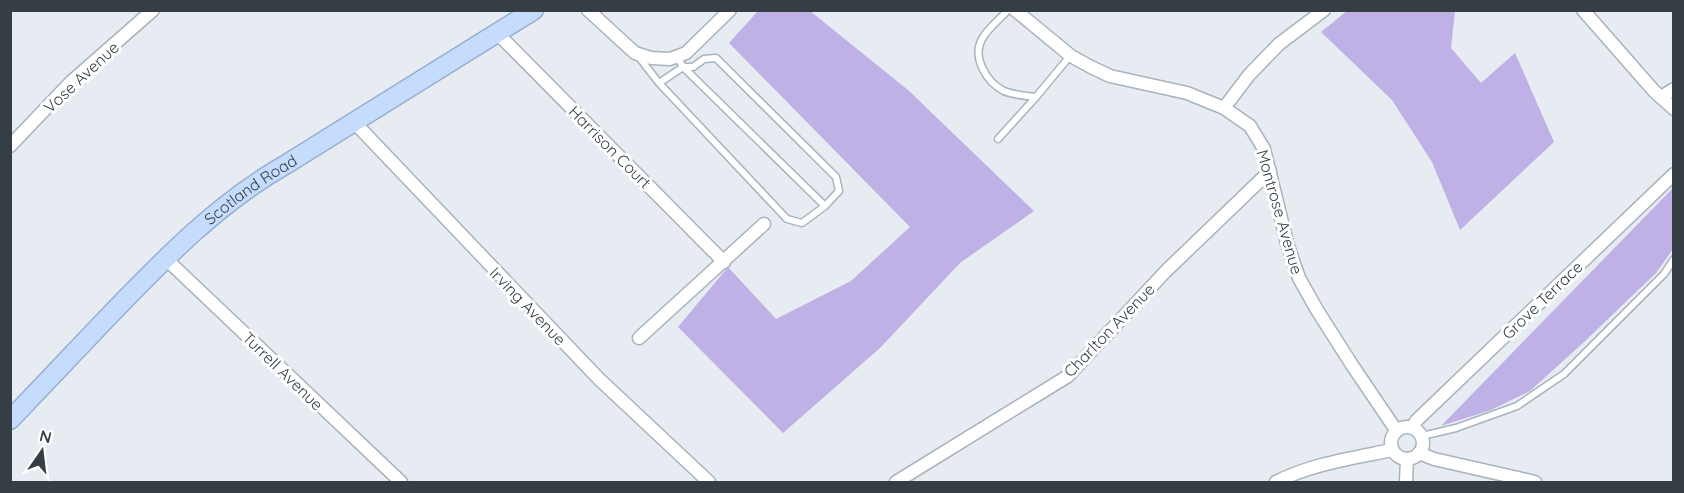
<svg xmlns="http://www.w3.org/2000/svg" width="1684" height="493" viewBox="0 0 1684 493" font-family="Quicksand,sans-serif">
<style>
.green{fill:#bfb0e5}
.lines{fill:none;stroke-linecap:round;stroke-linejoin:round}
.lane-casing{stroke:#a9b3bd;stroke-width:9}
.street-casing{stroke:#a9b3bd;stroke-width:15}
.secondary-casing{stroke:#97afd1;stroke-width:21}
.lane{stroke:#fff;stroke-width:6}
.street{stroke:#fff;stroke-width:12}
.secondary{stroke:#c6dcfc;stroke-width:18}
.labels{text-anchor:middle;dominant-baseline:central;stroke-width:6;stroke-linejoin:round;paint-order:stroke}
.street-label{font-size:16px;fill:#353e45;stroke:#fff}
</style>
<rect width="100%" height="100%" fill="#e6ecf2"/>
<g class="green">
<polygon points="758,11 810,11 908,90 1034,211 960,263 880,348 783,433 678,327 728,267 776,319 851,281 910,227 729,43"/>
<polygon points="1347,11 1455,11 1451,48 1481,83 1515,53 1554,142 1460,230 1432,162 1392,100 1321,32"/>
<polygon points="1673,188 1673,249 1656,273 1584,342 1530,391 1491,410 1441,426"/>
</g>
<g class="lines">
<defs>
<g id="lane">
<path d="M1008,10C1000,19 988,28 982,39C972,57 986,82 1004,91C1014,95 1025,96 1036,97"/>
<polyline points="638,56 659,83 787,219 802,223 825,206 839,191 836,177 716,58 704,59 693,67 683,67 659,83"/>
<polyline points="677,56 683,67 825,206"/>
<polyline points="998,139 1036,97 1070,56"/>
<polyline points="1422,436 1456,428 1517,406 1564,374 1664,274 1674,259"/>
</g>
<g id="street">
<polyline points="588,10 635,53 651,58 670,59 686,53 730,10"/>
<polyline points="1015,10 1071,56 1091,67 1110,76 1187,93 1224,108 1250,126 1264,149 1287,243 1299,278 1317,310 1352,365 1396,430"/>
<polyline points="1583,10 1654,91 1674,109"/>
<polyline points="497,33 724,262"/>
<polyline points="1661,97 1674,89"/>
<polyline points="1224,108 1249,75 1279,44 1324,10"/>
<polyline points="354,122 599,379 709,482"/>
<polyline points="10,146 71,82 153,10"/>
<polyline points="165,258 401,482"/>
<polyline points="639,338 764,224"/>
<circle cx="1407" cy="443" r="16"/>
<polyline points="1412,427 1417,420 1674,174"/>
<polyline points="1419,453 1434,459 1535,482"/>
<polyline points="896,482 1068,376 1166,271 1270,171"/>
<path d="M1276,482C1311,464 1353,458 1392,450"/>
<polyline points="1406,482 1407,459"/>
</g>
<g id="secondary">
<path id="s1" d="M10,420C43,385 76,351 108,317C162,261 218,203 285,165L534,10"/>
</g>
</defs>
<use href="#lane" class="lane-casing"/>
<use href="#street" class="street-casing"/>
<use href="#secondary" class="secondary-casing"/>
<use href="#lane" class="lane"/>
<use href="#street" class="street"/>
<use href="#secondary" class="secondary"/>
</g>
<g class="labels">
<g class="street-label">
<text transform="translate(81 77) rotate(-43)">Vose Avenue</text>
<text transform="translate(610 147) rotate(45)">Harrison Court</text>
<text stroke="none"><textPath href="#s1" startOffset="334">Scotland Road</textPath></text>
<text transform="translate(1280 212) rotate(74)">Montrose Avenue</text>
<text transform="translate(1542 300) rotate(-44)">Grove Terrace</text>
<text transform="translate(528 306) rotate(46)">Irving Avenue</text>
<text transform="translate(1109 330) rotate(-46)">Charlton Avenue</text>
<text transform="translate(283 371) rotate(44)">Turrell Avenue</text>
</g>
</g>
<rect width="1684" height="493" fill="none" stroke="#353e45" stroke-width="24"/>
<g transform="translate(42 451) rotate(14)" stroke="#ffffff" stroke-width="4.5" paint-order="stroke">
<path d="M0-4.5L10 22L0 15L-10 22Z" fill="#353e45"/>
<text y="-9" font-size="16" font-weight="bold" text-anchor="middle" fill="#353e45">N</text>
</g>
</svg>
